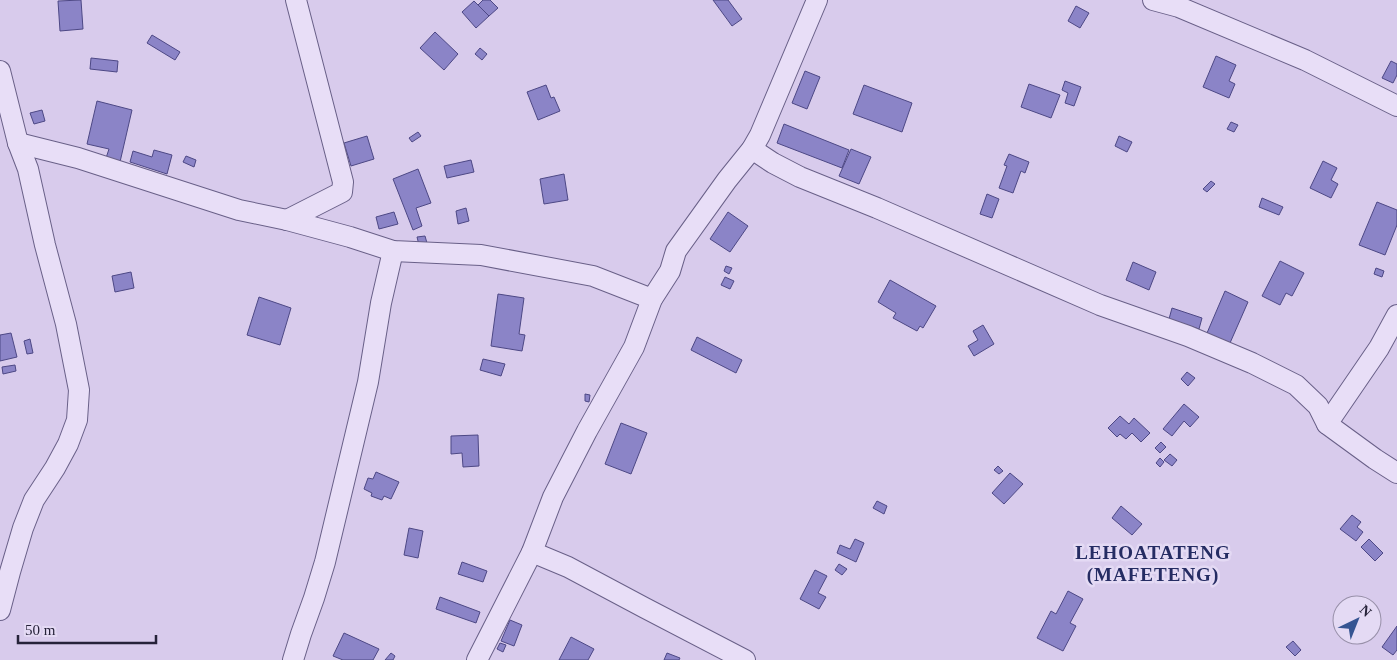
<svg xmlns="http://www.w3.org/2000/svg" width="1397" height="660" viewBox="0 0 1397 660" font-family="'Times New Roman',serif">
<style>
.building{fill:#8b84c7;stroke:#4d4885}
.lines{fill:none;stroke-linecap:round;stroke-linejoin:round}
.street-casing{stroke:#696088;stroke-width:22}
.street{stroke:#e8def7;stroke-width:20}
.labels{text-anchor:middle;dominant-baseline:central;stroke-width:5;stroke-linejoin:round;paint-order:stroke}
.district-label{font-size:19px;font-weight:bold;letter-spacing:1px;fill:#252c63;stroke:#e4daf4}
</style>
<rect width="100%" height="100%" fill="#d8cbec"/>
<g class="building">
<polygon points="81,0 83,29 60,31 58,1"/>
<polygon points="483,0 490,0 498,8 489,16 478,5"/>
<polygon points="713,0 728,0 742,19 732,26"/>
<polygon points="474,1 489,16 476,28 462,12"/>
<polygon points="1076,6 1089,13 1080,28 1068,21"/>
<polygon points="435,32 458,54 444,70 420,48"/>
<polygon points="152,35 180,52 175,60 147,43"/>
<polygon points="480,48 487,54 482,60 475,54"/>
<polygon points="1216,56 1236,65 1229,81 1235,84 1229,98 1203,87"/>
<polygon points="91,58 118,61 117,72 90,69"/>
<polygon points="1391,61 1397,64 1397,75 1393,83 1382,78"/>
<polygon points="805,71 820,77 807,109 792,103"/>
<polygon points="1065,81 1081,87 1074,106 1065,103 1068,93 1062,90"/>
<polygon points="1029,84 1060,95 1051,118 1021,107"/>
<polygon points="546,85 551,98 554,97 560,111 538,120 527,92"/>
<polygon points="864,85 912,103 902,132 853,114"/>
<polygon points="97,101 132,110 120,162 106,158 109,149 87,144"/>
<polygon points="42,110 45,121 34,124 30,113"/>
<polygon points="1231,122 1238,125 1234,132 1227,129"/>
<polygon points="784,124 849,150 842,168 777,143"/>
<polygon points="418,132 421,136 412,142 409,138"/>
<polygon points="367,136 374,159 351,166 344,143"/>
<polygon points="1119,136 1132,142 1127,152 1115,146"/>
<polygon points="851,149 871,157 859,184 839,176"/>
<polygon points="154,150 172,155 167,174 130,162 133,151 152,157"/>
<polygon points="1009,154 1029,162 1025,173 1021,171 1013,193 999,188 1007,166 1004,165"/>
<polygon points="186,156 196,160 194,167 183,162"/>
<polygon points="471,160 474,172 447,178 444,166"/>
<polygon points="1323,161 1337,168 1331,180 1338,184 1331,198 1310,188"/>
<polygon points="418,169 431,203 416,208 422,226 413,230 393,179"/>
<polygon points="564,174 568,200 544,204 540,179"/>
<polygon points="1211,181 1215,184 1207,192 1203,189"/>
<polygon points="987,194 999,199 992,218 980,214"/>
<polygon points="1262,198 1283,207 1279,215 1259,207"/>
<polygon points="1377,202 1397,210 1397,225 1385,255 1359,245"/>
<polygon points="466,208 469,221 458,224 456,211"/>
<polygon points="394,212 398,224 379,229 376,217"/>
<polygon points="728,212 748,226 730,252 710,239"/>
<polygon points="425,236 427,243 419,245 417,237"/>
<polygon points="1280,261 1304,273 1292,296 1286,293 1280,305 1262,296"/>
<polygon points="1133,262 1156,272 1149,290 1126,280"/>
<polygon points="726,266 732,268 729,274 724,271"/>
<polygon points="1376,268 1384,271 1382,277 1374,274"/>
<polygon points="131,272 134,288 115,292 112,276"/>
<polygon points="725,277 734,281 730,289 721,285"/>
<polygon points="890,280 936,306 923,328 920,326 917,331 893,318 896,313 878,302"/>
<polygon points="1225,291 1248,302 1230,343 1207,333"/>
<polygon points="498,294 524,298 519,334 525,335 522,351 491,346"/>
<polygon points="259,297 291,308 280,345 247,335"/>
<polygon points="1172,308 1202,318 1199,329 1169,319"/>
<polygon points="983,325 994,344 974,356 968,346 978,340 973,331"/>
<polygon points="11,333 17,357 0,361 0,335"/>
<polygon points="697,337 742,360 736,373 691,350"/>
<polygon points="30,339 33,353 27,354 24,341"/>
<polygon points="483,359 505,364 501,376 480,370"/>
<polygon points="15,365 16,371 3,374 2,367"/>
<polygon points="1187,372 1195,378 1188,386 1181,379"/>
<polygon points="585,394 590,395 589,402 585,401"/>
<polygon points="1184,404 1199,417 1190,427 1184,421 1172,436 1163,429"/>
<polygon points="1120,416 1129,424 1134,418 1150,433 1141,442 1132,433 1126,439 1120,434 1117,437 1108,428"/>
<polygon points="621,423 647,433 631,474 605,464"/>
<polygon points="478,435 479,466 463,467 462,453 451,454 451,436"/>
<polygon points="1161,442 1166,447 1160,453 1155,448"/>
<polygon points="1170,454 1177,460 1172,466 1164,460"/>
<polygon points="1160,458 1164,462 1160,467 1156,463"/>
<polygon points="998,466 1003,471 999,474 994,470"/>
<polygon points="376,472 399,482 391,499 384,496 382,500 371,496 372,493 364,489 368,478 373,479"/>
<polygon points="1010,473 1023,484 1004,504 992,493"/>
<polygon points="877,501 887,506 884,514 873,508"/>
<polygon points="1121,506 1142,524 1132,535 1112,518"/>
<polygon points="1352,515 1361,522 1357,527 1363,532 1356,541 1340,529"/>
<polygon points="409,528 423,531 418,558 404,555"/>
<polygon points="855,539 864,543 856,562 837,553 840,545 850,549"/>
<polygon points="1369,539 1383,553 1375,561 1361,547"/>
<polygon points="462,562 487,571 483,582 458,574"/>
<polygon points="839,564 847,569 842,575 835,570"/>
<polygon points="815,570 827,576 818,593 826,597 819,609 800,599"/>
<polygon points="1068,591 1083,599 1070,623 1076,626 1063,651 1037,638 1051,611 1056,614"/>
<polygon points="440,597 480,612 476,623 436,609"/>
<polygon points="510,620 522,625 514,646 501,641"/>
<polygon points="1397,626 1397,650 1393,655 1382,647"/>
<polygon points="344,633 379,649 373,660 343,660 333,656"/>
<polygon points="571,637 594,649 588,660 559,660"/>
<polygon points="1293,641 1301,650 1295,656 1286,647"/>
<polygon points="500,643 506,645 503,652 497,649"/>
<polygon points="391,653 395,656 393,660 385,660"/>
<polygon points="667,653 680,658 679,660 664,660"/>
</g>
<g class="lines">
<defs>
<g id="street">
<polyline points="1153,0 1179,7 1305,60 1397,106"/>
<polyline points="0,71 18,143 28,169 45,245 66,324 79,390 77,420 68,444 55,468 34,500 23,528 10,572 0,610"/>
<polyline points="18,143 78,158 239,210 287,220 350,237 393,251 481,255 593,276 652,299"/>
<polyline points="752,149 773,163 800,177 877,208 1100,305 1188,336 1252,363 1296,385 1318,406 1327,424 1375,459 1397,473"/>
<polyline points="287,220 342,192 343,182 296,0"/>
<polyline points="1327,424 1379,348 1397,315"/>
<polyline points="293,660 301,634 314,598 325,562 368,382 381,303 393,251"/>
<polyline points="477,660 532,552"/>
<polyline points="745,660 645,608 568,567 532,552 553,497 587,431 634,347 652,299 670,271 676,251 727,180 752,149 760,135 817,0"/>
</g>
</defs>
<use href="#street" class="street-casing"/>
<use href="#street" class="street"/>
</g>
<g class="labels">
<g class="district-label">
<text x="1153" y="552">LEHOATATENG<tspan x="1153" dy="22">(MAFETENG)</tspan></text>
</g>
</g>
<g transform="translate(1357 620) rotate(43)"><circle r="24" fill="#e4daf4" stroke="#9890a9"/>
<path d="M0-4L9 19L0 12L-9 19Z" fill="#355492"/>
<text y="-8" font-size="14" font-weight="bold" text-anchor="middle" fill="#262239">N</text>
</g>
<path d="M18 635v8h138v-8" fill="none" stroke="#262239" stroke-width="2.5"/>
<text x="25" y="635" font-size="15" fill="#262239" stroke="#e4daf4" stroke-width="4" paint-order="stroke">50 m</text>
</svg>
